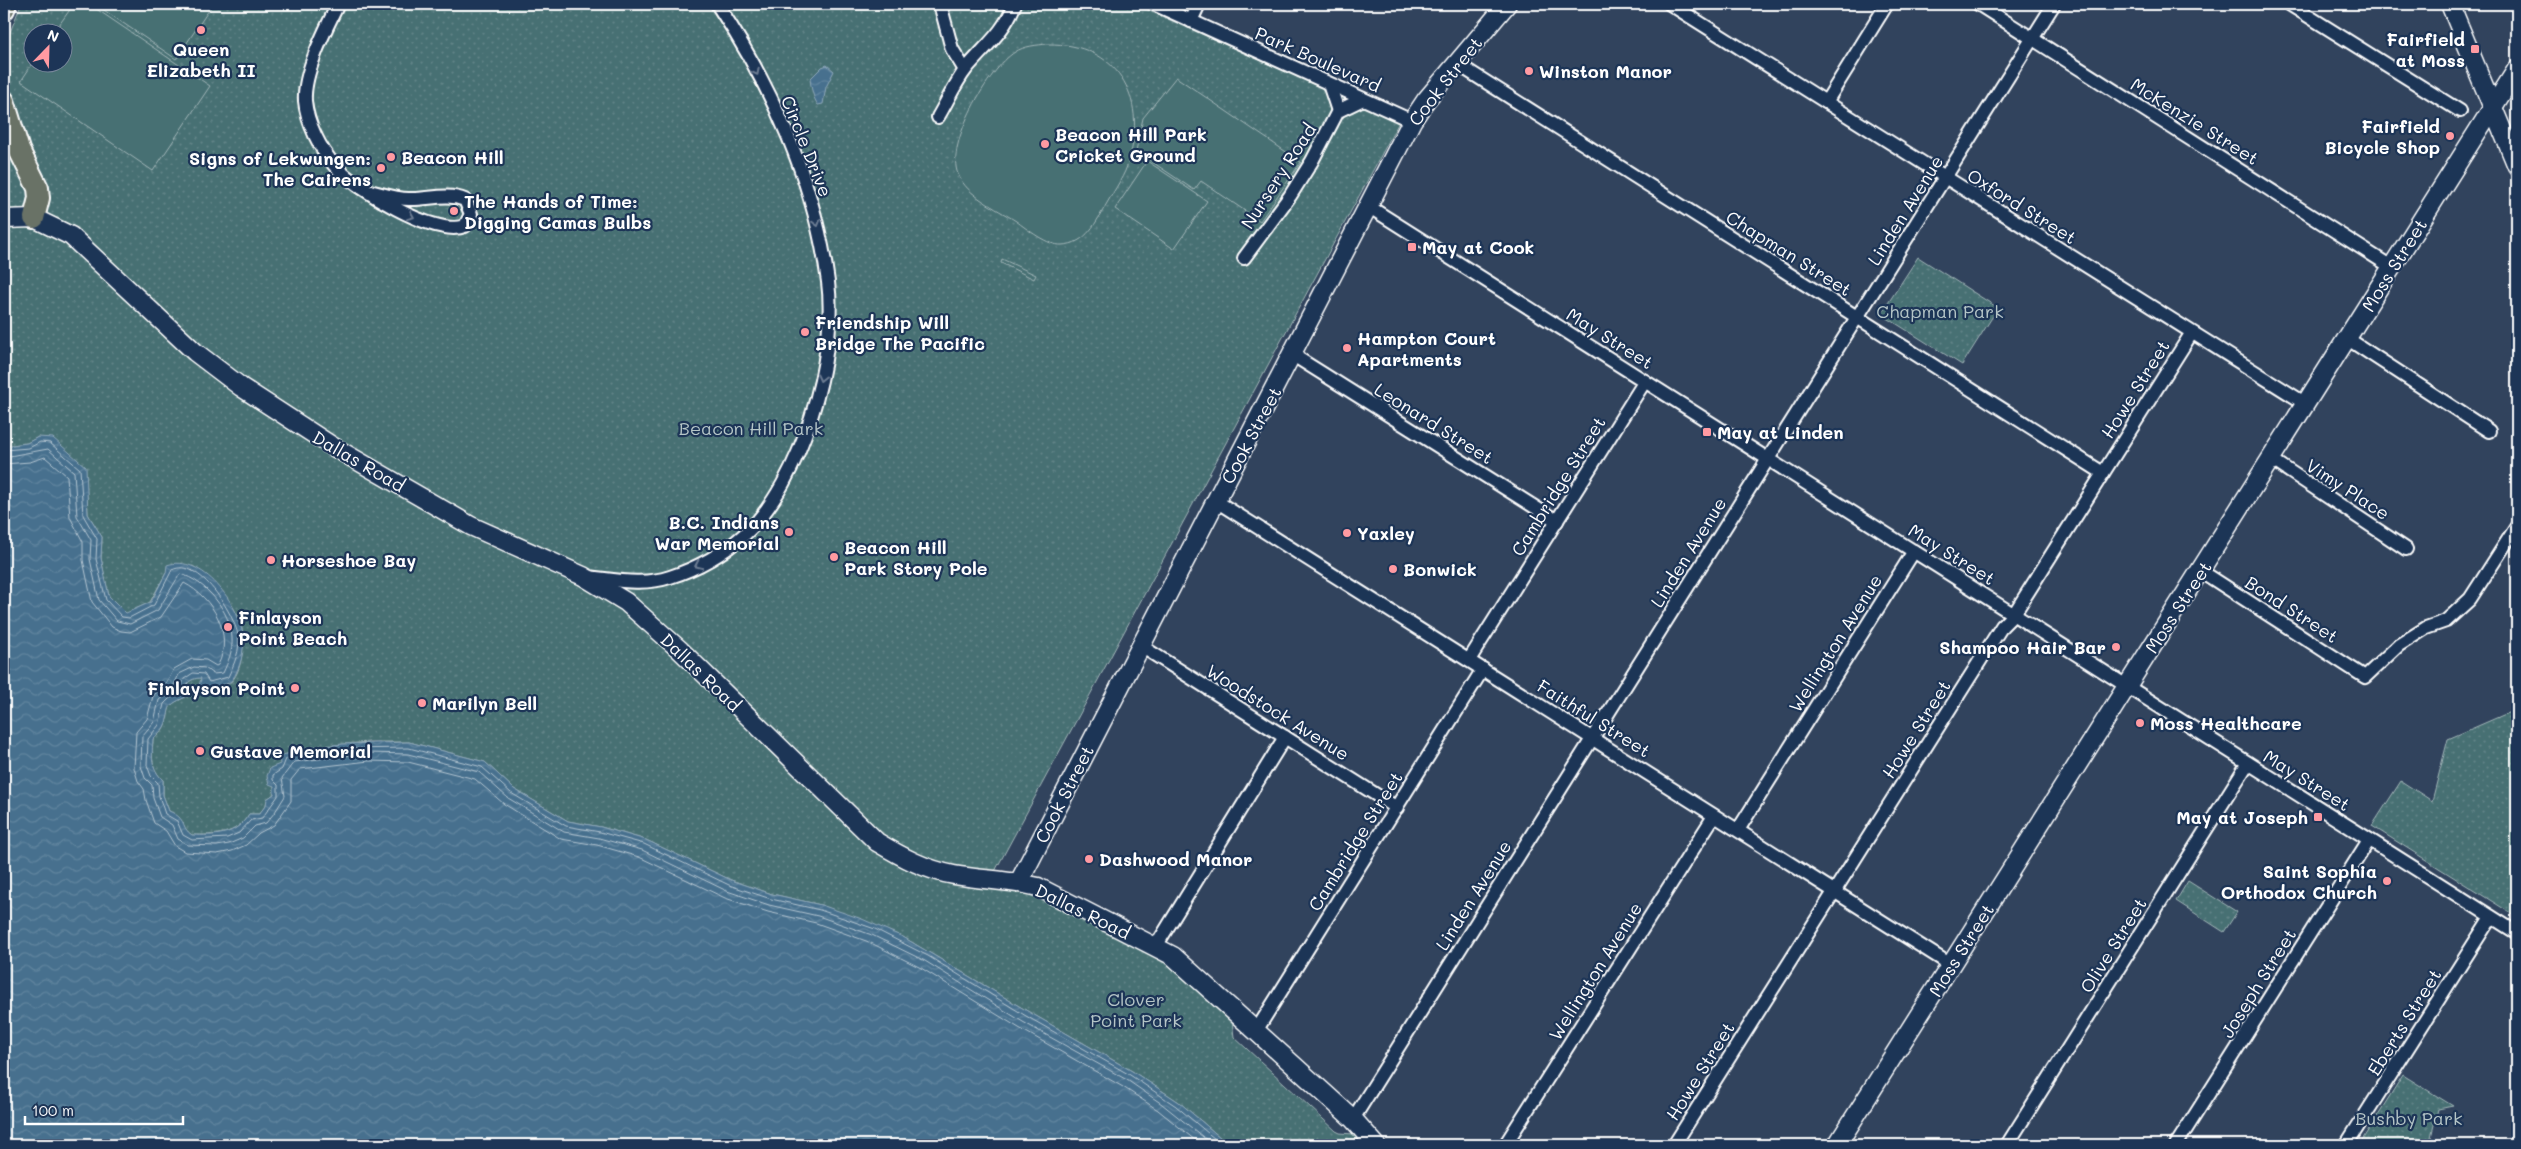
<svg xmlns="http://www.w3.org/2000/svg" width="2521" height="1149" viewBox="0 0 2521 1149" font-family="Mali,sans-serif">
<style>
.park{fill:url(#park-dots);stroke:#a3b7b9;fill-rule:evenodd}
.pitch{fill:#476f73;stroke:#a3b7b9}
.water{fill:url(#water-waves);stroke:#90a9bb}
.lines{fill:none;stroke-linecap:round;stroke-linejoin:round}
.shore{stroke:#b5c6d2;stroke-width:1}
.street-casing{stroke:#fff;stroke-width:16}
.secondary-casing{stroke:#fff;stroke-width:21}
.primary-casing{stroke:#fff;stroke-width:24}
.street{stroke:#1d3557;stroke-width:12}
.secondary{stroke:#1d3557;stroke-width:18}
.primary{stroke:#697266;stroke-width:20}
.oneway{stroke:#6c7c92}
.poi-dot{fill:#ff9aa2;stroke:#1d3557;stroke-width:2}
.labels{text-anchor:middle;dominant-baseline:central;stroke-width:4.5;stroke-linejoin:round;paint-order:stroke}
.poi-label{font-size:18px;font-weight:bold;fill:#fff;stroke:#1d3557;text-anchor:start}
.street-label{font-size:18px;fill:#fff;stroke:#1d3557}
.park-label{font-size:18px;fill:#b5c5c7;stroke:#1d3557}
</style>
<defs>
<pattern id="park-dots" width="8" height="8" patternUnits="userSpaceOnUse" patternTransform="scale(1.25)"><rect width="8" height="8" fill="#476f73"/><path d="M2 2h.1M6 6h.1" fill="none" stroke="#638588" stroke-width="1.8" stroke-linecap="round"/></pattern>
<pattern id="water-waves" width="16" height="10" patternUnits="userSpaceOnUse" patternTransform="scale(1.25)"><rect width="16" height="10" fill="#46708e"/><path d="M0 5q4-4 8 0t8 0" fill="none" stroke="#62859f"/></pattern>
</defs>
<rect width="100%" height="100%" fill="#31435d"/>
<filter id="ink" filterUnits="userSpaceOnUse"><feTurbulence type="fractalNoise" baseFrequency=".02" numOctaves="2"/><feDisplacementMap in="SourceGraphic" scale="10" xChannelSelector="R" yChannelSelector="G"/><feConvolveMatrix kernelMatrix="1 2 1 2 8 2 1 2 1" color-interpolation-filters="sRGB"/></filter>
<g filter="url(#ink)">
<g class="park">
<path d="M21,4H1134L1399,122L987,886L1029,892L1168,963L1232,1021L1234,1037L1336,1131L1340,1133L1353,1134L1364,1145H1229L1179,1102L1132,1071L1029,1012L903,937L821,905L772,894L731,880L646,840L601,827L568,821L514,789L485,762L409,742H369L312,747L274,768V794L267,799L266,805L259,814H249C236,836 215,835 192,835C180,827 186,819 169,811L163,795V780C150,768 152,755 153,739C157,736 162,732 164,727C173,708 162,707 186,697C183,685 189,678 202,678L201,684C209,685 220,688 228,684C244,675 246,633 239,618C229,597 211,579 193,566L166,573L150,602L126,614L109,597L101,558L102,537L88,514L85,467L38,437L27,443L4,446V65L7,64V40ZM32,32H62V62H32Z"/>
<polygon points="1918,257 1998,308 1962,365 1881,314"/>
<polygon points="2517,709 2517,917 2372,826 2401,781 2432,801 2448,739"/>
<polygon points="2188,881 2237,912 2224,932 2176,901"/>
<polygon points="2403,1075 2453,1106 2438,1109 2431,1137 2433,1145 2359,1145"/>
</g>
<g class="pitch">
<polygon points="74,4 89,4 210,86 153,171 21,81 33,63 62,62 62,32 54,32"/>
<polygon points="95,4 213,4 176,59"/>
<path d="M1048,44C1117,43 1148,96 1129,160C1125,175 1115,189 1107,203C1096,222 1087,244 1062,245C1048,246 1027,229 1016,221C996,208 967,196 958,174C945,145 989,68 1015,52C1024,46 1037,45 1048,44Z"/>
<polygon points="1176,77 1301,162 1260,221 1201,181 1194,190 1136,151 1143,118"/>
<polygon points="1147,161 1207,201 1174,249 1115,209"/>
<polygon points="1002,259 1036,275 1034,279 1001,263"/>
</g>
<g class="water">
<path d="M827,65L834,71L826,87L823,104L818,105C813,98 811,87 810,79L822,67Z"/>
<path d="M38,437L53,438L86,467L88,514L102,537L101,558L109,596L126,613L151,602L166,573L167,565C202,553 240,605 243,636C245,650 240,669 232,680C226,687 214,684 205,693L198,690L201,678C189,678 183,685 186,697C162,707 173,708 164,727C162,731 156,736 153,739C152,755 150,768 163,780V795L169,811C188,819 180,827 192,835C215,836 236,836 249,814H259L266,805L267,799L274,794V786L269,784L267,776L270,768L280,764L279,756L312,747L343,744L409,742L485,762L514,789L568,821L601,827L646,840L731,880L772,894L821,905L862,919L903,937L1029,1012L1132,1071L1179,1102L1229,1145H4V446L27,443Z"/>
</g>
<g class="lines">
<g class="shore">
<path d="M4,450L29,448L40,442L50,443L80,469L83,515L97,539L96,559L106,600L122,617L129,618L154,605L172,570C199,556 234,614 238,635C241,650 234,664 228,677L209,682L204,674L193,673L184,679L179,694L170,698L164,704L159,725L148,739L147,765L151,776L158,783L159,796L165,814L177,821L183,835L192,840L227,838L239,833L251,820L262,818L278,796V785L273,780V775L282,769L286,759L291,756L343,749L409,748L482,767L511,793L566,826L600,832L644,844L729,885L771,899L820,910L875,929L928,956L1026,1016L1130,1075L1176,1106L1222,1145"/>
<path d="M4,457L48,449L74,472L77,516L91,540L90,559L99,600L117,621L130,624L158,610L180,574C205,580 231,612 232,638C233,651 228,662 223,673L213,674L205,668L194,667L179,674L172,690L159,700L154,722L142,736L141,766L145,778L152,785L153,798L160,817L172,825L178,839L188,845L217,846L229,844L243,838L255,826L266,823L275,812L285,796L282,778L294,762L369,753L408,754L479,772L508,798L564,832L599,838L642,850L727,891L769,905L818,916L872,935L925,961L1023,1022L1127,1080L1162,1104L1213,1145"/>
<path d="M4,464L30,462L45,457L67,476L70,517L83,542V560L92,602L112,627L121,631L130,632L161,617L184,583C213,598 234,634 218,665L216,666L206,660L192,659L174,669L166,684L153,696L147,719L136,732L134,768L138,781L144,789L146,800L154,823L166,831L175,846L185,852L217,854L232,851L246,845L259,833L274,825L291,801V780L300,769L369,761L408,762L475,779L504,804L561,839L597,845L639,857L725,898L768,912L816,923L869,942L921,968L1019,1028L1123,1087L1158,1110L1201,1145"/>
</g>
<defs>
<g id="street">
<path d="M338,4C326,28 303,73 305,101C307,123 320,149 335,166C355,188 435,238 465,226L471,214L465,200C446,192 428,200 409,199C397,199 382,194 370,191"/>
<polyline points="940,4 952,49 965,70"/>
<polyline points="1154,4 1412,121"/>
<polyline points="1670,4 2306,404"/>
<polyline points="1978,4 2393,268"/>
<polyline points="2289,4 2460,111"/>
<polyline points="1191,21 1199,4"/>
<polyline points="1456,63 2103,473"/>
<polyline points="1329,84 1338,111"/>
<polyline points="1826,102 1887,4"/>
<path d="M938,117C947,102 955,83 966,69C985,46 1003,34 1015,4"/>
<polyline points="1368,206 2517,933"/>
<polyline points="1244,258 1290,196 1312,161 1338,111 1363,99"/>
<polyline points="2348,339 2489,431"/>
<polyline points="1293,355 1557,521"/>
<polyline points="2271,459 2406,549"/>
<polyline points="1216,501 1951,965"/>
<polyline points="2201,571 2365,677 2399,645 2426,628 2446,621 2470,599 2517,526"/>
<path d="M588,577C616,580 643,586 670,577C698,568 724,553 745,534C801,483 838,356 828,282C815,183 772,87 717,4"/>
<polyline points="1141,646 1397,808"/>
<polyline points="1469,660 1645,381"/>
<polyline points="1738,830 1914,551"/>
<polyline points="1156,946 1285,737"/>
<polyline points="1256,1031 1483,669"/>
<polyline points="1353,1119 2054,4"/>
<polyline points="1505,1145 1714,816"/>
<polyline points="1674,1145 2002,626 2014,614 2191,334"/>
<polyline points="2007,1145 2248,763"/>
<polyline points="2176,1145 2369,840"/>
<polyline points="2346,1145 2491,917"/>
</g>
<g id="secondary">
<polyline points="2450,4 2517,166"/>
<path d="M4,219L34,218L71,236L195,352L241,387L332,446L471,526L583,576L626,602L679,649L877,842C902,857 926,870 954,875C982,880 1010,880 1038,887L1173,956L1353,1119L1376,1145"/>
<polyline points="1019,882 1412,121 1426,100 1507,4"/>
<polyline points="1837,1145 2517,69"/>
</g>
<g id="primary">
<polyline points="4,9 6,4"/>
<polyline points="4,101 19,150 38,188 39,198 34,218"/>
</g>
</defs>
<use href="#street" class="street-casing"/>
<use href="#secondary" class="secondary-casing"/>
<use href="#primary" class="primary-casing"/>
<use href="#street" class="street"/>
<use href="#secondary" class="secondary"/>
<use href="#primary" class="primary"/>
</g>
<defs><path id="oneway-chevron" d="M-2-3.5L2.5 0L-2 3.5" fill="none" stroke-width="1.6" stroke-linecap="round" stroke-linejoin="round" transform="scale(1.25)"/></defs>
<g class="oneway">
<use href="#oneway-chevron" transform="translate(756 72) rotate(63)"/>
<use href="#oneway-chevron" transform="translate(411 216) rotate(22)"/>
<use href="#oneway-chevron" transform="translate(817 223) rotate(75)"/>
<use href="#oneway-chevron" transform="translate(821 378) rotate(103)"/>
<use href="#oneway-chevron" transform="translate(698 565) rotate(155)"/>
</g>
</g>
<g class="poi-dot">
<circle cx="201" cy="30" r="5"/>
<rect x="2470" y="44" width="10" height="10" rx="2.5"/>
<circle cx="1529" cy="71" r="5"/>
<circle cx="2450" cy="136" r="5"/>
<circle cx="1045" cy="144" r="5"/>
<circle cx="391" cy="157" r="5"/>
<circle cx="381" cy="168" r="5"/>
<circle cx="454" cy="211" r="5"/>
<rect x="1407" y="242" width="10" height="10" rx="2.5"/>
<circle cx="805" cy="332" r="5"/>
<circle cx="1347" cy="348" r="5"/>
<rect x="1702" y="427" width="10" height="10" rx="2.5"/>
<circle cx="789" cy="532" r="5"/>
<circle cx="1347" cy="533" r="5"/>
<circle cx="834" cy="557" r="5"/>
<circle cx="271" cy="560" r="5"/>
<circle cx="1393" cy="569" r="5"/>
<circle cx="228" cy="627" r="5"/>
<circle cx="2116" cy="647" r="5"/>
<circle cx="295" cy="688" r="5"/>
<circle cx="422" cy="703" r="5"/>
<circle cx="2140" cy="723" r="5"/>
<circle cx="200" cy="751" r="5"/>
<rect x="2313" y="812" width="10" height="10" rx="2.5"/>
<circle cx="1089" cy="859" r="5"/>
<circle cx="2387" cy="881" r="5"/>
</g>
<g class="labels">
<g class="poi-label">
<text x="2465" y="39" text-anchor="end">Fairfield<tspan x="2465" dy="21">at Moss</tspan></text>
<text x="201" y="49" text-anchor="middle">Queen<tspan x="201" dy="21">Elizabeth II</tspan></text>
<text x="1539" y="71">Winston Manor</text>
<text x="2440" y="126" text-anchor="end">Fairfield<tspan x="2440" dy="21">Bicycle Shop</tspan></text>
<text x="1055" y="134">Beacon Hill Park<tspan x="1055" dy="21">Cricket Ground</tspan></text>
<text x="401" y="157">Beacon Hill</text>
<text x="371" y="158" text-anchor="end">Signs of Lekwungen:<tspan x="371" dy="21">The Cairens</tspan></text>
<text x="464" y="201">The Hands of Time:<tspan x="464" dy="21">Digging Camas Bulbs</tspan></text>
<text x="1422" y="247">May at Cook</text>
<text x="815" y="322">Friendship Will<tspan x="815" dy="21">Bridge The Pacific</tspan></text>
<text x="1357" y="338">Hampton Court<tspan x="1357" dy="21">Apartments</tspan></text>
<text x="1717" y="432">May at Linden</text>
<text x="779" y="522" text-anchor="end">B.C. Indians<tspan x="779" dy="21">War Memorial</tspan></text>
<text x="1357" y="533">Yaxley</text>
<text x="844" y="547">Beacon Hill<tspan x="844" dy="21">Park Story Pole</tspan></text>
<text x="281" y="560">Horseshoe Bay</text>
<text x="1403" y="569">Bonwick</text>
<text x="238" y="617">Finlayson<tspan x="238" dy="21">Point Beach</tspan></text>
<text x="2106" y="647" text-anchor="end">Shampoo Hair Bar</text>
<text x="285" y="688" text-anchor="end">Finlayson Point</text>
<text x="432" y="703">Marilyn Bell</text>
<text x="2150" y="723">Moss Healthcare</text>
<text x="210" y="751">Gustave Memorial</text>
<text x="2308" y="817" text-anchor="end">May at Joseph</text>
<text x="1099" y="859">Dashwood Manor</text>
<text x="2377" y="871" text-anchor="end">Saint Sophia<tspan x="2377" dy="21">Orthodox Church</tspan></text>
</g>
<g class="street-label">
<text transform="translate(1318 59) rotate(24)">Park Boulevard</text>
<text transform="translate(1445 81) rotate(-52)">Cook Street</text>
<text transform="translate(2195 121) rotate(32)">McKenzie Street</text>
<text transform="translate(807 146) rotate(68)">Circle Drive</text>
<text transform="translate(1278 176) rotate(-57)">Nursery Road</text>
<text transform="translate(2022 206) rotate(32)">Oxford Street</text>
<text transform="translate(1905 210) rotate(-58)">Linden Avenue</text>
<text transform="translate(1789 253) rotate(32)">Chapman Street</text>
<text transform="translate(2394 265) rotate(-58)">Moss Street</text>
<text transform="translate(1610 338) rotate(32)">May Street</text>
<text transform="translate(2135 389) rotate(-58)">Howe Street</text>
<text transform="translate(1434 423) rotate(32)">Leonard Street</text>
<text transform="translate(1251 435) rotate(-62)">Cook Street</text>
<text transform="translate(359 461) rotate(30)">Dallas Road</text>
<text transform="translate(1558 486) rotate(-58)">Cambridge Street</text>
<text transform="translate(2348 489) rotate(33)">Vimy Place</text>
<text transform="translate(1688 552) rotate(-58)">Linden Avenue</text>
<text transform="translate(1952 554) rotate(32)">May Street</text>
<text transform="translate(2178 607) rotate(-57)">Moss Street</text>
<text transform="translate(2292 609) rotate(33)">Bond Street</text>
<text transform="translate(1835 643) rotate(-58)">Wellington Avenue</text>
<text transform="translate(701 672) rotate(44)">Dallas Road</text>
<text transform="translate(1278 712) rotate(32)">Woodstock Avenue</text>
<text transform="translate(1594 718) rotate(32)">Faithful Street</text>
<text transform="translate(1916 729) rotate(-58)">Howe Street</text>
<text transform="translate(2307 780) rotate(32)">May Street</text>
<text transform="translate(1064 794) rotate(-63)">Cook Street</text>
<text transform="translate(1355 841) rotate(-58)">Cambridge Street</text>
<text transform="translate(1473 895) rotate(-58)">Linden Avenue</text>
<text transform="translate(1083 911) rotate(26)">Dallas Road</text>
<text transform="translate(2113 945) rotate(-58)">Olive Street</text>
<text transform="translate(1961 950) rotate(-58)">Moss Street</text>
<text transform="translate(1595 971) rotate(-58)">Wellington Avenue</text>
<text transform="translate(2258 983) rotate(-58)">Joseph Street</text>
<text transform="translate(2404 1022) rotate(-58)">Eberts Street</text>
<text transform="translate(1700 1071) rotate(-58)">Howe Street</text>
</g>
<g class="park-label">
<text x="1940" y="311">Chapman Park</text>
<text x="751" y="428">Beacon Hill Park</text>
<text x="1136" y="999">Clover<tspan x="1136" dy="21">Point Park</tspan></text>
<text x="2409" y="1118">Bushby Park</text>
</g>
</g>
<rect width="2521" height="1149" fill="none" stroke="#1d3557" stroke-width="20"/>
<rect x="10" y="10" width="2501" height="1129" fill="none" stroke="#fff" stroke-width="2" filter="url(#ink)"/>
<g transform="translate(48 48) rotate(23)"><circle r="24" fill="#1d3557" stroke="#77869a"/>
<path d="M0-4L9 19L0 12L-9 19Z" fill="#ff9aa2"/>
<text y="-8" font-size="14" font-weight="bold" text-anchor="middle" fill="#ffffff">N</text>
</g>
<path d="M25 1116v8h158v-8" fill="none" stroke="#ffffff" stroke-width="2.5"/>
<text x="32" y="1116" font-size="15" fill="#ffffff" stroke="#1d3557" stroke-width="4" paint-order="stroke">100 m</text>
</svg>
